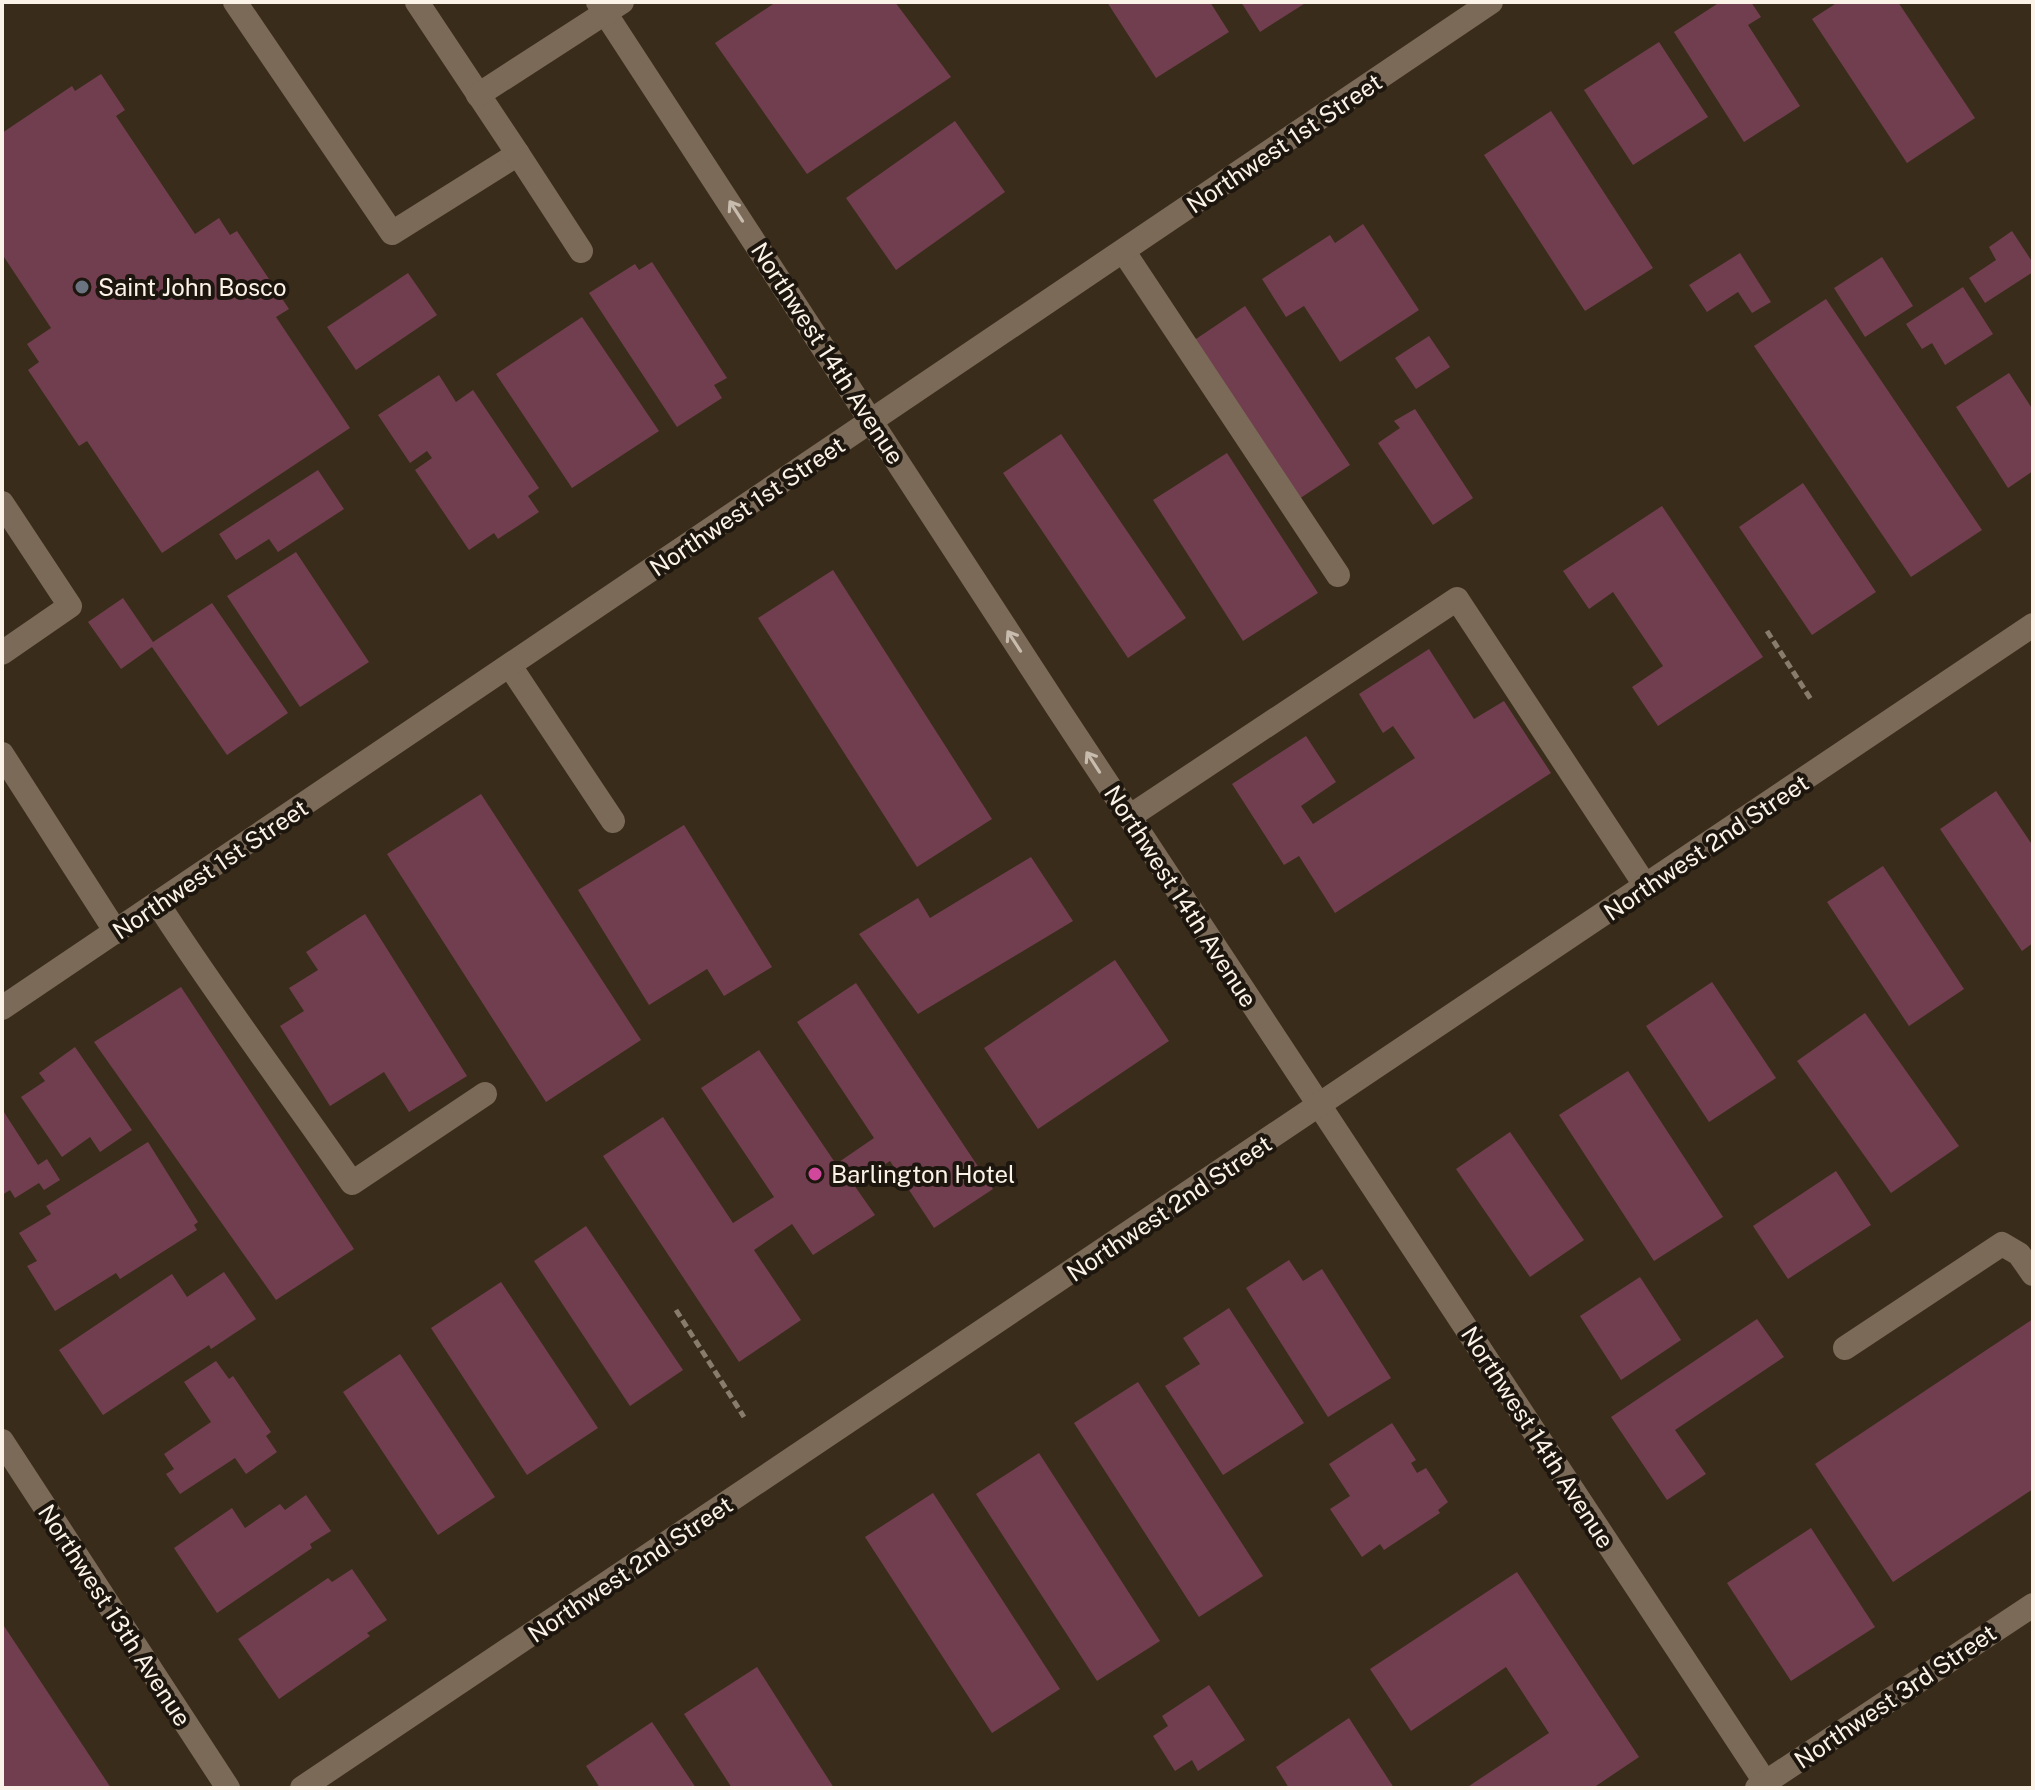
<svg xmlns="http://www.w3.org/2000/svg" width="2035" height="1790" viewBox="0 0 2035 1790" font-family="'Public Sans',sans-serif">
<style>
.building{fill:#713e4f}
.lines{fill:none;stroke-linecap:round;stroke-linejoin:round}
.path{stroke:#887c6d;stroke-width:5;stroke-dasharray:8 4;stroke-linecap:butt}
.minor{stroke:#7a6a57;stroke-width:24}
.oneway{stroke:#c8bcae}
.worship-dot{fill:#6b7280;stroke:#1c160e;stroke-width:3}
.hotel-dot{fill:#d1479c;stroke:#1c160e;stroke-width:3}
.labels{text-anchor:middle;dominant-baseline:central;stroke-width:8;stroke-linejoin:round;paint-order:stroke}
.street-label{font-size:24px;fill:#fcf3e8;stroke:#1c160e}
.poi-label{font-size:24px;fill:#fcf3e8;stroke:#1c160e;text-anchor:start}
</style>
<rect width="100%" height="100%" fill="#3a2c1b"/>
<g class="building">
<polygon points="776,2 895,2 951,77 807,174 715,43"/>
<polygon points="1107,2 1210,2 1229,32 1156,78"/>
<polygon points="1241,2 1307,2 1260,32"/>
<polygon points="1720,2 1751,2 1761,17 1748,25 1800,106 1744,142 1674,32"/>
<polygon points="1838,2 1898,2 1975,118 1907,163 1812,19"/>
<polygon points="1659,42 1708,117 1633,165 1584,90"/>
<polygon points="101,74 125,110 116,116 195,234 219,218 230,235 237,231 289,309 276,317 350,428 162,553 87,441 79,446 28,370 39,362 27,344 51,328 2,254 2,133 72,86 75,91"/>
<polygon points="1551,111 1653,268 1585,311 1484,155"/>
<polygon points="955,121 1005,192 896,270 846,198"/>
<polygon points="1363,224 1419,310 1340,362 1304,306 1286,317 1262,279 1330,235 1335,243"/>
<polygon points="2012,231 2033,263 2033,272 1985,303 1969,278 1996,260 1989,247"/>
<polygon points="1740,253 1771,302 1752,313 1738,292 1707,312 1689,285"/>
<polygon points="1882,257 1913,306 1865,337 1834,288"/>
<polygon points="652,262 727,378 714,385 722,398 677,427 589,293 635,264 639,270"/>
<polygon points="408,273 437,315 356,370 327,327"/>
<polygon points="1963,287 1993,334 1945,365 1932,343 1922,349 1906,324"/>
<polygon points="1826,299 1982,530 1911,577 1754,346"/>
<polygon points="1245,306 1350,465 1296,501 1190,343"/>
<polygon points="582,317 659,431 572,488 496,374"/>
<polygon points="1429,336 1450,367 1416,389 1395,358"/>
<polygon points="2009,373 2033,410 2033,471 2008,488 1956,407"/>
<polygon points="439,375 456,402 473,390 539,488 528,496 539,512 498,539 494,533 469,550 415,470 432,458 427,451 410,463 378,415"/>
<polygon points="1415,409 1473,498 1433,525 1378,443 1400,428 1394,421"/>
<polygon points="1061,434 1186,618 1128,658 1003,473"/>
<polygon points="1227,453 1318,593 1243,641 1153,500"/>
<polygon points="318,470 344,509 278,552 269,539 236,560 219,534"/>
<polygon points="1803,483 1876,592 1812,635 1739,527"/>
<polygon points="1662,506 1763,657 1658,726 1632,687 1663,666 1613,592 1589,609 1563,571"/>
<polygon points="296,552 369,662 300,707 227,596"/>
<polygon points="833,570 992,819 917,867 758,618"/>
<polygon points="123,598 153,642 212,603 288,713 227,755 152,647 121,669 88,622"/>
<polygon points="1429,649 1474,719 1504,701 1551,773 1335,913 1299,856 1284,865 1232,784 1306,736 1336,782 1301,806 1313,824 1415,758 1393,726 1383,733 1359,694"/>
<polygon points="1996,791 2033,846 2033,943 2022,951 1940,829"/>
<polygon points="481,794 641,1040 546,1102 387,854"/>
<polygon points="684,825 772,967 724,996 707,969 649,1005 578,890"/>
<polygon points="1031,857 1073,921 918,1014 859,934 918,898 930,918"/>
<polygon points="1883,866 1964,989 1909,1026 1827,902"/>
<polygon points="365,914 467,1076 409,1112 384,1072 330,1106 280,1026 304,1011 289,988 318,970 306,952"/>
<polygon points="1115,960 1169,1041 1038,1129 984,1048"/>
<polygon points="1712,982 1776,1078 1709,1122 1646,1026"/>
<polygon points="856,983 993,1189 934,1228 890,1161 854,1185 875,1215 813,1255 792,1224 754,1250 801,1320 739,1362 603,1156 663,1117 733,1223 774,1197 701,1088 759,1050 836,1164 874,1138 797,1022"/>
<polygon points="181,987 354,1249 276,1300 94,1042"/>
<polygon points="1865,1013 1959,1146 1891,1193 1797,1061"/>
<polygon points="75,1047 132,1130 100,1152 90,1137 62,1157 21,1097 45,1081 39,1073"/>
<polygon points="1628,1071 1723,1217 1654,1261 1559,1115"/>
<polygon points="2,1109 38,1165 47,1159 60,1180 44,1190 39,1183 15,1198 10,1190 2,1195"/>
<polygon points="1510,1132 1584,1240 1530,1277 1456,1169"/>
<polygon points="148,1142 198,1222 194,1225 197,1230 120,1279 116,1273 55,1311 27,1266 37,1261 19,1233 51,1214 46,1206"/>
<polygon points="1836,1171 1871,1225 1788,1279 1753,1226"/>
<polygon points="586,1226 683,1370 630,1406 534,1261"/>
<polygon points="1289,1260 1303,1281 1322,1269 1391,1378 1328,1417 1246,1288"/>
<polygon points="224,1272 256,1319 211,1349 209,1345 103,1415 59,1350 172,1274 187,1297"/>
<polygon points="1640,1277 1681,1340 1621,1380 1580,1316"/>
<polygon points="501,1282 598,1428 527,1475 431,1328"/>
<polygon points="1229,1308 1304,1423 1223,1475 1165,1386 1200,1364 1183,1338"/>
<polygon points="1757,1319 1784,1357 1675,1430 1706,1474 1667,1500 1611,1417"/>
<polygon points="2033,1319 2033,1489 1893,1582 1815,1464"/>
<polygon points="400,1354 495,1497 438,1535 343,1392"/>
<polygon points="216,1361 229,1379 233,1376 271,1432 266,1436 277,1452 246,1474 235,1458 180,1494 166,1474 174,1469 164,1454 211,1422 184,1382"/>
<polygon points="1138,1382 1263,1576 1199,1617 1074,1423"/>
<polygon points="1392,1423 1416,1460 1411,1463 1417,1473 1426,1468 1448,1502 1438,1510 1440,1513 1384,1550 1380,1544 1362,1557 1330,1509 1350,1496 1329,1464"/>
<polygon points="1039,1453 1160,1641 1097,1681 976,1494"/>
<polygon points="933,1493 1060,1689 992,1733 865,1537"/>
<polygon points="306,1495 331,1531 310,1544 312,1548 217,1613 174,1548 232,1508 245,1528 280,1504 285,1510"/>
<polygon points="1811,1528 1875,1627 1791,1681 1727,1583"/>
<polygon points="352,1569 387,1620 367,1633 370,1636 279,1699 238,1639 328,1578 332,1582"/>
<polygon points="1517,1572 1639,1757 1593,1788 1466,1788 1549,1733 1506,1667 1411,1731 1370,1669"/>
<polygon points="2,1623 111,1788 2,1788"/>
<polygon points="757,1667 834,1788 732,1788 684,1714"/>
<polygon points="1209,1685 1245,1740 1198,1771 1192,1760 1175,1771 1153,1736 1168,1726 1162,1716"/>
<polygon points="1349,1718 1394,1788 1289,1788 1276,1767"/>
<polygon points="652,1722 696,1788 600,1788 586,1766"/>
</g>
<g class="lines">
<g class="path">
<polyline points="1767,631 1812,701"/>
<polyline points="676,1310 744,1417"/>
</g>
<g class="minor">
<polyline points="235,2 392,233 518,154 417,2"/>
<polyline points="598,2 1057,707 1769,1788"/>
<polyline points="478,95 622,2"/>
<polyline points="518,154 581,251"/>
<polyline points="1124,252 1338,575"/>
<polyline points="2,503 70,606 2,653"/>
<polyline points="510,666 613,821"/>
<polyline points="2,754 116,932"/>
<polyline points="1129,817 1457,599 1647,888"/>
<path d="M158,904C219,999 288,1090 352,1183L485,1094"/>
<polyline points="2,1008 1491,2"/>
<polyline points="1845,1348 2002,1244 2019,1254 2033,1274"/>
<polyline points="2,1441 228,1788"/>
<polyline points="302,1788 2033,625"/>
<polyline points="1757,1788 2033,1605"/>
</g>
</g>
<defs><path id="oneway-shaft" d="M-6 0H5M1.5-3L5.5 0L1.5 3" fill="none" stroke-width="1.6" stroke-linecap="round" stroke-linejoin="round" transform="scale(2)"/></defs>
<g class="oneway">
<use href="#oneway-shaft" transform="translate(736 211) rotate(-123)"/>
<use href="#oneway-shaft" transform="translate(1014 641) rotate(-123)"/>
<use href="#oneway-shaft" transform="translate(1093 762) rotate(-123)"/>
</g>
<circle class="worship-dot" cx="82" cy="287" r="8"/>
<circle class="hotel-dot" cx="815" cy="1174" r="8"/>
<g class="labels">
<g class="street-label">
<text transform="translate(1284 143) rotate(-34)">Northwest 1st Street</text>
<text transform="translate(828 353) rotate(57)">Northwest 14th Avenue</text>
<text transform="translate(747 506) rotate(-34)">Northwest 1st Street</text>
<text transform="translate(1706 847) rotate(-34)">Northwest 2nd Street</text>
<text transform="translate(210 869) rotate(-34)">Northwest 1st Street</text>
<text transform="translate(1181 896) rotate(57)">Northwest 14th Avenue</text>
<text transform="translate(1169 1208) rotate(-34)">Northwest 2nd Street</text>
<text transform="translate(1538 1437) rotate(57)">Northwest 14th Avenue</text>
<text transform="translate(630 1569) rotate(-34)">Northwest 2nd Street</text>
<text transform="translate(115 1615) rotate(57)">Northwest 13th Avenue</text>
<text transform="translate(1895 1696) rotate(-34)">Northwest 3rd Street</text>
</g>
<g class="poi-label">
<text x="98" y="287">Saint John Bosco</text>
<text x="831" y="1174">Barlington Hotel</text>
</g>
</g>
<rect width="2035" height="1790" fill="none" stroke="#fcf3e8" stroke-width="8"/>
</svg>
